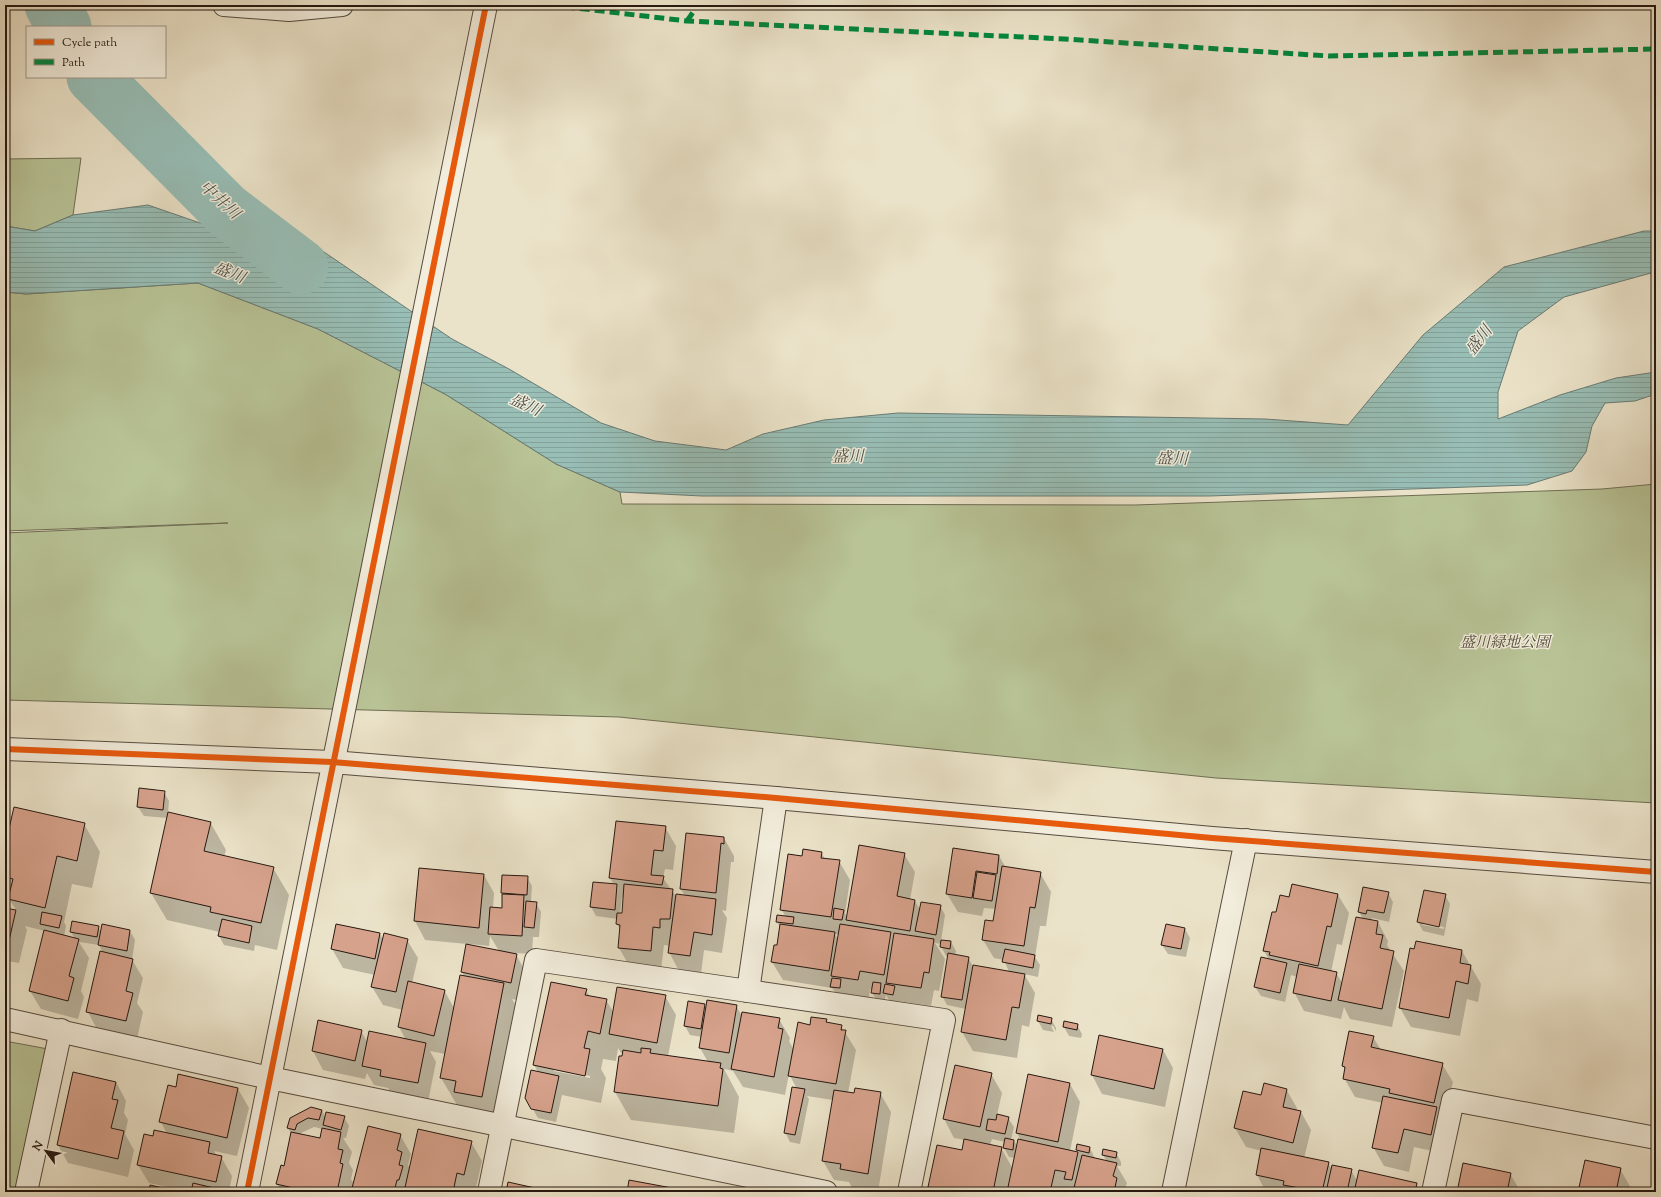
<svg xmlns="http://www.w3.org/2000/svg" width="1661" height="1197" viewBox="0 0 1661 1197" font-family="'Sorts Mill Goudy','Noto Serif JP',serif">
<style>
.green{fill:#b8c396;stroke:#6f6e54}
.water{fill:url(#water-rules);stroke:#6a7c74}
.shadow{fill:#0003;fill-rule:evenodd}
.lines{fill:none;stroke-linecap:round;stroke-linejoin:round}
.river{stroke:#98beb6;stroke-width:55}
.building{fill:#d7a28c;stroke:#261811}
.minor-casing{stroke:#574b3f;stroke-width:24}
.tertiary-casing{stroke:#574b3f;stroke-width:24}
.minor{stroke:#f2eddc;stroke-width:22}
.tertiary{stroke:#f2eddc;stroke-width:22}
.quiet{stroke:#00873e;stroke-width:5;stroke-dasharray:10 5;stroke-linecap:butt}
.cycleway-casing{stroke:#f2eddc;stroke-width:8}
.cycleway{stroke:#e8590c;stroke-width:6}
.labels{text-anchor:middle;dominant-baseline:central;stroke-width:3;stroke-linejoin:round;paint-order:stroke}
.park-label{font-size:15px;font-style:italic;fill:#524b39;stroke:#f2eddc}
.water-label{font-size:16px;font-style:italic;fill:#4e524b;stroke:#f2eddc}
</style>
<defs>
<pattern id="water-rules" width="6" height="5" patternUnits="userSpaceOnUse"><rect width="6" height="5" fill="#98beb6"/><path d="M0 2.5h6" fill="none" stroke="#83a39b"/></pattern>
</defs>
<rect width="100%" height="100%" fill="#ebe3c9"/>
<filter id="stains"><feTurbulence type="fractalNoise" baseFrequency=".005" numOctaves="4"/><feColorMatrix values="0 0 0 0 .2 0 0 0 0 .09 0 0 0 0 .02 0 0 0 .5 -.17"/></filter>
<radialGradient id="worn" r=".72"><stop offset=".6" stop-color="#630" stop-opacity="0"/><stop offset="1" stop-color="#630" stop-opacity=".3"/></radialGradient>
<g class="green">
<polygon points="81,158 73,215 35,231 5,226 5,159"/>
<polygon points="198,283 318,329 445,394 556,464 620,492 622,504 1135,505 1602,489 1656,484 1656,803 1216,778 619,717 5,700 5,533 228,523 5,531 5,292 26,294"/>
<polygon points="5,1041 48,1049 18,1192 5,1192"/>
</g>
<polygon class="water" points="148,205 203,224 274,218 452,339 509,369 601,423 655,441 726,450 763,434 824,420 898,413 1265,419 1348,425 1423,335 1504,267 1644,231 1656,231 1656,273 1651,273 1564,297 1518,331 1498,392 1498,419 1560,395 1616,378 1656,372 1656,394 1635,401 1605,403 1592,426 1586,452 1572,471 1527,485 1210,496 702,496 620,492 556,464 445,394 318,329 198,283 26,294 5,292 5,226 35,231 73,215"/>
<g class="shadow">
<polygon points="164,792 169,801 168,813 210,822 226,850 224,857 273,868 289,895 277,950 255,945 254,951 224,945 219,936 220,932 167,920 151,893 168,818 144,816 138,807"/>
<polygon points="84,824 100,852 92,888 72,884 64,922 66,926 64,936 75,939 71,932 98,927 101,932 102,926 130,931 135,940 132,960 143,978 137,1003 143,1012 137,1039 98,1031 88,1012 103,953 99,945 79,942 89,958 81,991 84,997 78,1019 41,1009 30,991 45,931 25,926 27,930 19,963 8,961 5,976 5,909 17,911 9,899 10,894 8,890 5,899 5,851"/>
<path d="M665,827L676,846L673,870L665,869L663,878L675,895L685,896L681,889L724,838L734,856V862H731L726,911L722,910L727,918L722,953L704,950L701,974L679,971L669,952L670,946L664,945L661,970L630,967L619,948L621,931L617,924L618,919L596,916L591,907L614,885L610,878ZM622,897H624L622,915L620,914Z"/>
<path d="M954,849L999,856L1006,868L1040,873L1051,892L1046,926H1040L1035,957L1040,965L1038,977L1024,974L1035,993L1029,1027L1022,1025L1017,1058L973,1051L962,1032L966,1009L947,1005L942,996L949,956H946L941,946L942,944L935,943L945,959L939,991L934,990L931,1006L898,1001V1004L890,1002L886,995L884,1003L878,1002L872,993L873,990L870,989L869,998L837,995L832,988L783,980L772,962L778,946L781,928L777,922L786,917L781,909L803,857L821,852L825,859L839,861L850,880L845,913L847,918L904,854L915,872L910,900L915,901L920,910L940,906L945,915L941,941L951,942L956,951L955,956L968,958L973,966L1009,972L1004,960L994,958L983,940L994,922L996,909L984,908L982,916L958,912L947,894ZM835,934L839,935L838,940Z"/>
<path d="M484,875L494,893L493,908L503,909V876L527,877L532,886L531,902L536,903L541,912L539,937H533L532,954L515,953L527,974L521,1001L512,999L520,1012L498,1124L457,1105L441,1078L445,1054L430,1051L436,1062L428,1102L392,1094L388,1088L374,1085L367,1073L365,1079L323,1070L313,1051L319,1022L361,1031L368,1043L406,1040L399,1027L403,1010L383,1005L372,987L375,975L343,968L332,949L380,934L383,940H407L418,958L412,983L444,990L454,1008L464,977L462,972L467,944L425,940L415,921ZM490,936L499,951L470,945V944L489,946Z"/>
<polygon points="1293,885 1338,895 1349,913 1342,945 1337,944 1331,972 1336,973 1343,984 1363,919 1359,912 1364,888 1388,893 1393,902 1389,922 1372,918 1371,921 1378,922 1388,941 1387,945 1404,971 1392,1027 1350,1019 1344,1007 1341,1019 1304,1011 1294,992 1297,977 1291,975 1285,1002 1261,996 1255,987 1269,960 1264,951 1276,914 1290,898"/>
<path d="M1445,895L1450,904L1444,936L1423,931L1418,922ZM1423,923L1444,927V929L1423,925Z"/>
<polygon points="1167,925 1185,929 1190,938 1186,957 1168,954 1162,945"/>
<polygon points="1462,951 1481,984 1478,1002 1467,999 1460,1036 1411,1027 1400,1008"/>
<path d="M586,990L590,997L606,1000L614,1013L665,996L676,1015L668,1056L708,1062L700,1048L702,1037L690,1035L685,1026L704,1005L707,1009L736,1006L742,1016L779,1019L790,1038L789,1041L794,1050L811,1026L826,1020L828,1023L841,1026L856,1050L848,1093H880L891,1112L878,1192L852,1188L849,1182L834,1180L823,1161L833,1100L807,1096L809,1099L800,1144L790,1142L785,1132L797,1089L789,1074L785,1095L743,1087L733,1071L724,1069L739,1097L734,1133L631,1120L615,1092L624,1053H621L618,1048L616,1061L603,1059L601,1069L606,1078L601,1103L562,1095L556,1122L538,1118L526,1098L538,1072L534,1065ZM554,1069L590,1076V1078L554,1071Z"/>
<polygon points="1051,1019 1056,1028 1056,1031 1053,1026 1051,1026 1054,1032 1043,1030 1038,1021"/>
<polygon points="1077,1025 1082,1034 1081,1038 1069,1036 1064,1027"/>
<polygon points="1100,1037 1163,1050 1173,1068 1165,1107 1102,1094 1092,1075"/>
<polygon points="1373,1037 1381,1050 1442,1064 1453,1082 1444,1122 1442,1153 1414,1147 1409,1172 1384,1166 1373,1147 1383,1103 1355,1097 1344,1078 1346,1071 1343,1066"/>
<path d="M991,1074L1002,1093L997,1115L1008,1118L1014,1127L1011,1140L1014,1141L1018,1147L1021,1141L1017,1133L1070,1084L1080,1102L1070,1151L1079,1153L1077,1150L1090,1148L1095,1159L1107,1162L1103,1155L1116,1153L1121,1162V1166H1117L1127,1183L1124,1192H1073L1071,1189L1066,1188L1065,1192H932L929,1187L963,1151L965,1140L954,1138L944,1119ZM992,1139L1005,1142L1004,1148L1009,1157L1015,1158L1013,1169L1001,1148L990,1145Z"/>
<polygon points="179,1076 238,1089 249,1108 237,1156 214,1151 217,1156 221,1157 232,1176 229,1192 190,1192 149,1183 138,1165 153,1137 167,1134 161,1122 176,1088"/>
<polygon points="116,1082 126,1101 124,1113 128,1120 125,1134 134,1150 128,1177 68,1163 58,1145"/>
<polygon points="1286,1089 1297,1108 1296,1111 1301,1112 1311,1130 1304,1158 1328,1163 1332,1170 1351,1170 1357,1181 1416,1184 1421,1192 1266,1192 1257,1175 1262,1151 1246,1147 1235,1128 1244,1092 1262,1097"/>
<path d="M322,1111L326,1118L344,1117L349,1126L346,1138H343L352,1152L349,1163L353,1170L351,1179L354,1184L400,1135L411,1154L408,1165L410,1168L471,1142L482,1161L475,1192H282L277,1184L285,1167L292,1135L288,1128ZM314,1127L323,1129L320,1139L301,1135V1133Z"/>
<polygon points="1620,1169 1631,1188 1630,1192 1579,1192"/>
<polygon points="1510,1174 1521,1192 1458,1192"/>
</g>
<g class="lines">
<g class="river">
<polyline points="52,5 64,27"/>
<polyline points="94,77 226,210 301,267"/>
</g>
</g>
<g class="building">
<polygon points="139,788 165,791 163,810 137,807"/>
<polygon points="14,807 85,823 77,861 57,856 45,908 8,899 13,879 5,877 5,846"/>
<polygon points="168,812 211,822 204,851 274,867 261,923 210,912 211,907 150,893"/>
<polygon points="616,821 666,826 663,851 654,850 651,875 664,876 662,885 609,878"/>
<polygon points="686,833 724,837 724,844 721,843 716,893 680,889"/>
<polygon points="859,845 905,853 897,896 915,900 910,931 846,920"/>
<polygon points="953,848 999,855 997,874 976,871 972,898 946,894"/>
<polygon points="803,849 822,852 821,858 840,860 831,917 780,910 788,854 802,856"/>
<polygon points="1002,866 1041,872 1035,908 1030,907 1024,946 982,940 985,920 993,921"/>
<polygon points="419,868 484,874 479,928 414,921"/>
<polygon points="977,872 996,875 992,901 973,898"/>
<polygon points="502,875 528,876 527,895 501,893"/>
<polygon points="593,882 617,884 615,910 590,907"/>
<polygon points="624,884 673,889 670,919 660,919 660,928 653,927 651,951 618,948 620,925 616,924 617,913 622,913"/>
<polygon points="1292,884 1338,894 1331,927 1327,926 1318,966 1269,955 1270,952 1263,951 1272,912 1276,912 1280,895 1289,897"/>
<polygon points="1363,887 1389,892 1384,913 1367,910 1366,914 1358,912"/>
<polygon points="1424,890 1446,894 1439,927 1417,922"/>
<polygon points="502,894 524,895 522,936 488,934 490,907 502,908"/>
<polygon points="676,894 716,899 712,935 694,932 690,956 668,953"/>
<polygon points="526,901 537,902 534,928 524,927"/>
<polygon points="921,902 941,905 936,935 915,931"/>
<polygon points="5,908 16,910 8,945 5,944"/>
<polygon points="834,908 844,910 842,920 833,919"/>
<polygon points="42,912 62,916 59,928 40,924"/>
<polygon points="777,915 794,917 793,924 776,922"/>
<polygon points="1356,917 1378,921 1376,934 1383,935 1380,948 1394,951 1382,1009 1338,1000"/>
<polygon points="222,919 252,926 249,943 218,936"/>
<polygon points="72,921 99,926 97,937 70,932"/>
<polygon points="102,924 130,930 127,951 98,945"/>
<polygon points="336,924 380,933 375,959 331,949"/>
<polygon points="780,924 835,932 829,971 771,962 774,945 777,945"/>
<polygon points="840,924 891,932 884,975 860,971 858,980 831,976"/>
<polygon points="1166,924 1185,928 1181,949 1161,945"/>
<polygon points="44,930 79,939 69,976 74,978 68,1001 29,991"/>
<polygon points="384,933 408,939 396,992 371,987"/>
<polygon points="894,933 934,939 929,973 924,972 921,988 886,983"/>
<polygon points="941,940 951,941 950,949 940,947"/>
<polygon points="1416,941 1462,950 1460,963 1471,965 1468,984 1456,981 1449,1018 1399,1008 1410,948 1414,949"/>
<polygon points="466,944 517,954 511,983 461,972"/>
<polygon points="1005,949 1035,955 1033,968 1002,962"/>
<polygon points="100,951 133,959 126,991 133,993 126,1021 86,1012"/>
<polygon points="948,953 969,957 962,1000 941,997"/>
<polygon points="1261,957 1287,963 1280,993 1254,987"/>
<polygon points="1299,964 1337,972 1331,1001 1293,993"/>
<polygon points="973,965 1025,974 1019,1008 1012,1007 1006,1040 961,1032"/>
<polygon points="460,975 504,983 482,1097 454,1092 456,1081 440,1078"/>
<polygon points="832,978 841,979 840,988 830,987"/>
<polygon points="408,981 445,990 434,1036 398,1027"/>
<polygon points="551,982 587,989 585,995 607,999 600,1034 588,1031 584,1048 590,1049 585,1076 533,1065"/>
<polygon points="873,982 881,983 880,994 871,993"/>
<polygon points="885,984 895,986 893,995 883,993"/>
<polygon points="617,987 666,995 657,1043 609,1034"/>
<polygon points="707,1000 737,1005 729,1053 699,1048"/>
<polygon points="688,1001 705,1004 701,1029 684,1026"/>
<polygon points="742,1012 780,1018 778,1028 783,1029 774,1077 731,1069"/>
<polygon points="1038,1015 1052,1018 1051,1024 1037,1021"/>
<polygon points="811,1017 827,1019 826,1022 842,1025 841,1030 846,1030 836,1084 788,1076 798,1022 810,1025"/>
<polygon points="318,1020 362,1030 355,1061 312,1051"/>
<polygon points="1064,1021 1078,1024 1077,1030 1063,1027"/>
<polygon points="369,1031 426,1043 418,1083 380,1076 381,1070 362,1066"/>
<polygon points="1349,1031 1374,1036 1371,1047 1443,1063 1434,1103 1389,1093 1390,1089 1343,1079 1345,1067 1342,1066"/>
<polygon points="1099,1035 1163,1049 1154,1089 1091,1075"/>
<polygon points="641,1048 651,1049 650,1053 721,1063 720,1068 723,1069 718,1106 614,1092 619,1056 622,1056 623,1050 641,1053"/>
<polygon points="955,1065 992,1073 980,1127 943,1119"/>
<polygon points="531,1070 559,1076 551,1113 531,1109 525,1098"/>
<polygon points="73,1072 116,1082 112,1099 118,1100 111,1128 124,1131 118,1159 57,1145"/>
<polygon points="178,1074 238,1088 227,1138 159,1122 168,1085 176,1087"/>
<polygon points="1028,1074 1070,1083 1058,1142 1016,1133"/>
<polygon points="1264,1083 1287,1089 1283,1107 1301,1111 1293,1143 1234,1128 1243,1091 1261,1095"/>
<polygon points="792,1087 805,1089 795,1135 784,1133"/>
<polygon points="855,1088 881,1092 868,1174 840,1169 841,1164 822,1161 834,1090 854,1093"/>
<polygon points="1383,1096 1437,1107 1431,1135 1404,1129 1398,1153 1372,1148"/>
<polygon points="311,1107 322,1110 319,1120 308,1118 297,1124 295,1130 287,1128 290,1118"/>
<polygon points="326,1112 345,1116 341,1130 323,1125"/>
<polygon points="997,1114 1009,1117 1005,1134 986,1130 988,1119 996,1120"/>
<polygon points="368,1126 401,1134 397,1150 402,1152 399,1165 403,1166 399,1180 397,1180 394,1192 351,1192"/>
<polygon points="322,1128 341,1132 338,1149 343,1150 340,1163 343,1164 337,1192 311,1192 276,1184 281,1165 284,1166 291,1132 320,1138"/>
<polygon points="418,1129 472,1141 464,1175 457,1173 453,1192 404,1192"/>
<polygon points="154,1130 210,1142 208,1153 222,1156 216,1182 137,1165 144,1134 153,1136"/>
<polygon points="1005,1138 1014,1140 1013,1150 1003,1148"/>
<polygon points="964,1139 1002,1147 993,1192 951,1192 928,1187 937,1145 962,1150"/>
<polygon points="1018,1139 1078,1152 1072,1180 1064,1179 1066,1172 1055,1170 1050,1192 1007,1192"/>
<polygon points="1077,1144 1090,1147 1089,1153 1076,1150"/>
<polygon points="1261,1148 1329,1162 1322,1192 1283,1185 1284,1181 1256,1175"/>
<polygon points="1103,1149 1117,1152 1116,1158 1102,1155"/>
<polygon points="1082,1155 1117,1163 1113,1176 1117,1178 1114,1192 1073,1192"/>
<polygon points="1585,1160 1621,1168 1616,1192 1578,1192"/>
<polygon points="1463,1163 1511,1173 1507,1192 1457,1192"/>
<polygon points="1332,1165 1352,1169 1347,1192 1326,1192"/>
<polygon points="1359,1170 1417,1183 1415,1192 1354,1192"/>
<polygon points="629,1180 672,1188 671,1192 627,1192"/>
<polygon points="508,1182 553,1192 506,1192"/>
<polygon points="193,1183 218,1189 217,1192 191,1192"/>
<polygon points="150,1185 181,1192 149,1192"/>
</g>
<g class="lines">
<defs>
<g id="minor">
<polyline points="224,5 289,10 342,5"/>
<polyline points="748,991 944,1020 909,1192"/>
<polyline points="5,1019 270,1078 826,1192"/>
<polyline points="26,1192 61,1030"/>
<polyline points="489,1192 536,960 748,991 776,798"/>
<polyline points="1173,1192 1246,840"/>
<polyline points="1433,1192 1453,1100 1656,1138"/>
</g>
<g id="tertiary">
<polyline points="5,749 332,762 776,798 1212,838 1656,872"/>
<polyline points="247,1192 486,5"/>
</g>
</defs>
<use href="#minor" class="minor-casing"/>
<use href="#tertiary" class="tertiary-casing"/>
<use href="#minor" class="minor"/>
<use href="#tertiary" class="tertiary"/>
<g class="quiet">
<polyline points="550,5 687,21 1064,39 1329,56 1656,49"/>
<polyline points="687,21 698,5"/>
</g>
<defs>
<g id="cycleway">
<polyline points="5,749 332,762 776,798 1212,838 1656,872"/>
<polyline points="247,1192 486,5"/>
</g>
</defs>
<use href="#cycleway" class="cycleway-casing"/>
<use href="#cycleway" class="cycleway"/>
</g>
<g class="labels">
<g class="park-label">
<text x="1505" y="643">盛川緑地公園</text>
</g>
<g class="water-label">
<text transform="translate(219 201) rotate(42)">中井川</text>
<text transform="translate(229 274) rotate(22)">盛川</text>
<text transform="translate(1480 341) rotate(-52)">盛川</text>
<text transform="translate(525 406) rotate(25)">盛川</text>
<text transform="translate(848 458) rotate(-1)">盛川</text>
<text transform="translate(1172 460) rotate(2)">盛川</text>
</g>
</g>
<rect width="1661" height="1197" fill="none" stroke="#ebe3c9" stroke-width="20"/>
<rect x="6" y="6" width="1649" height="1185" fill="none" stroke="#261811" stroke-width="2"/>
<rect x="10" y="10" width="1641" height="1177" fill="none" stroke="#261811"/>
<rect x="26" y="26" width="140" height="52" fill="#f2eddc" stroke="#a0988b"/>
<rect x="34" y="39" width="20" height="6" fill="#e8590c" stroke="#a0988b"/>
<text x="62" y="46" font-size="12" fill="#261811">Cycle path</text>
<rect x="34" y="59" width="20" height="6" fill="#00873e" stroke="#a0988b"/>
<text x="62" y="66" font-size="12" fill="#261811">Path</text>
<g transform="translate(46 1151) rotate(302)" stroke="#f2eddc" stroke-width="3" paint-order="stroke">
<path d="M0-3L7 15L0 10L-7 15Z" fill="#261811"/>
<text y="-6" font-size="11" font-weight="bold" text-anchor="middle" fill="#261811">N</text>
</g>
<rect width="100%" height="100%" filter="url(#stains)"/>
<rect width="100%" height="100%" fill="url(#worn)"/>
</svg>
